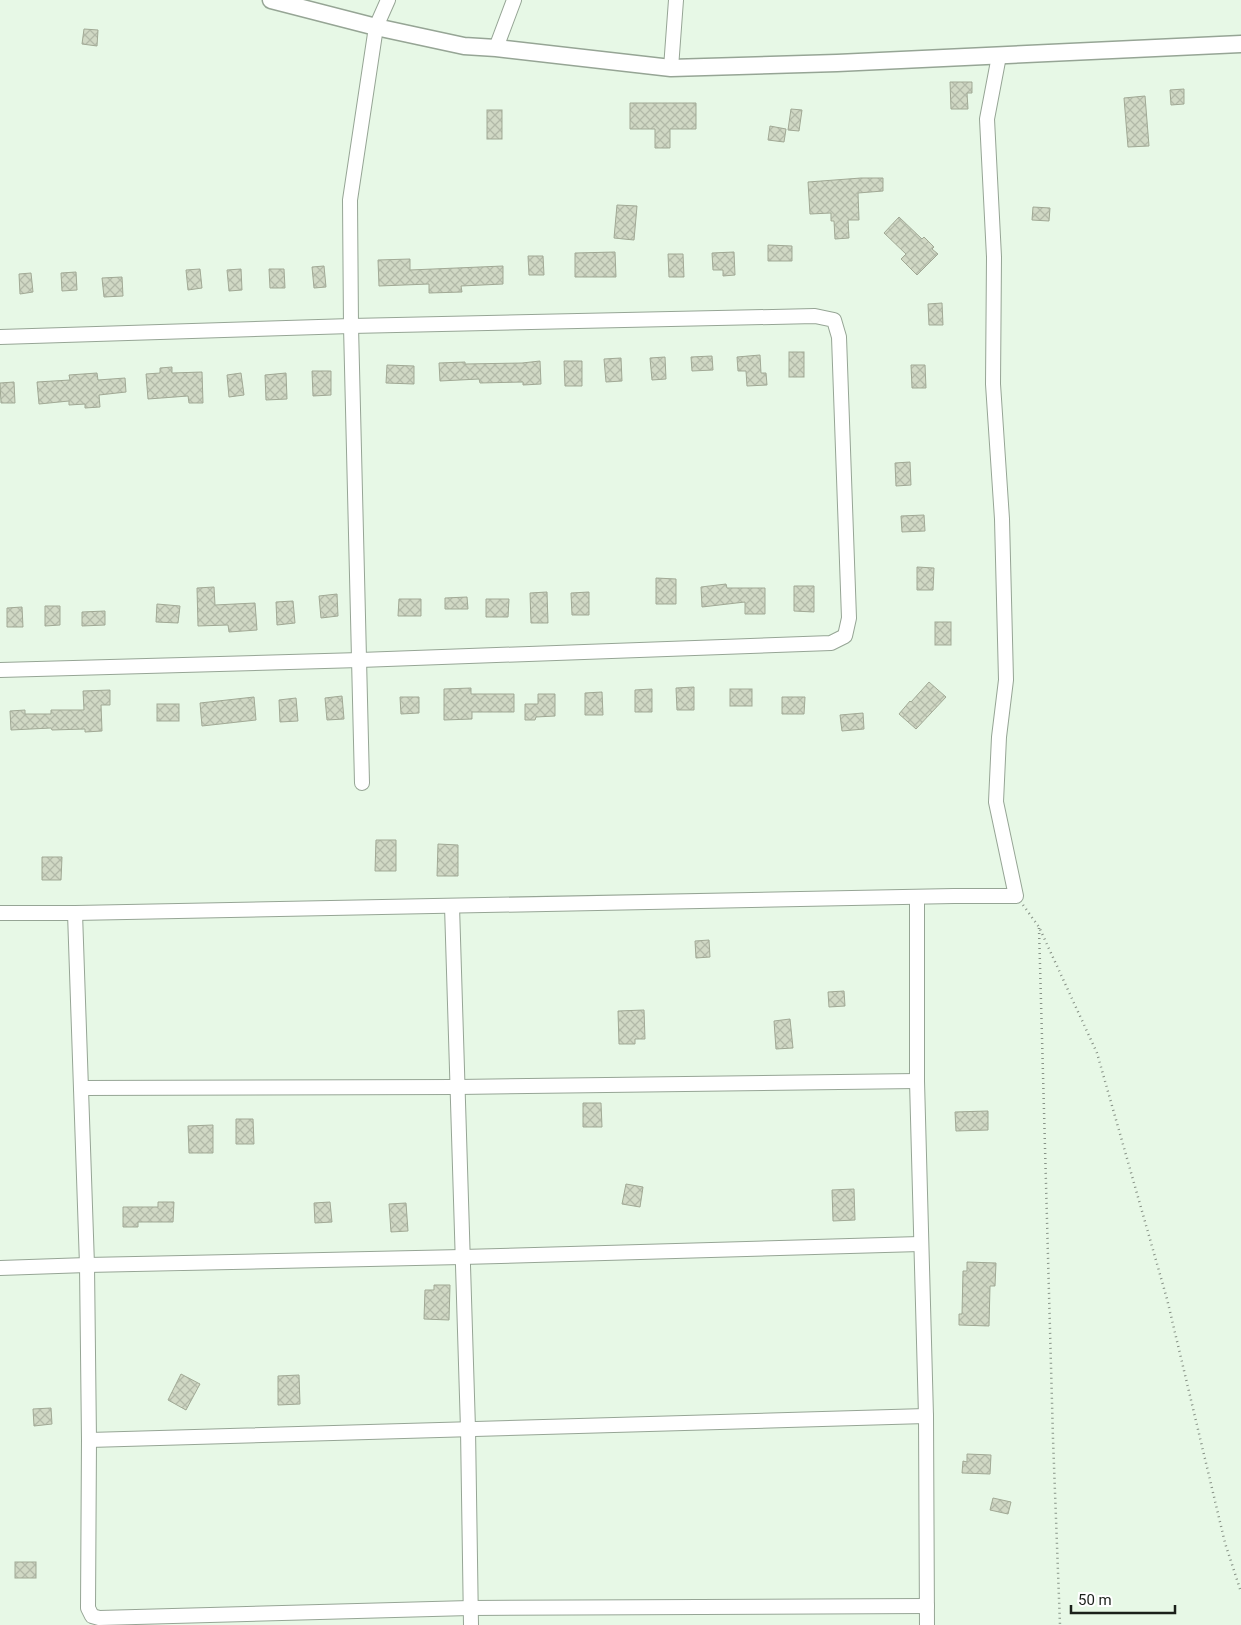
<svg xmlns="http://www.w3.org/2000/svg" width="1241" height="1625" viewBox="0 0 1241 1625" font-family="Roboto,sans-serif">
<style>
.building{fill:url(#building-cross-hatch);stroke:#a1a995}
.lines{fill:none;stroke-linecap:round;stroke-linejoin:round}
.minor-casing{stroke:#96a595;stroke-width:16}
.tertiary-casing{stroke:#96a595;stroke-width:19}
.path{stroke:#879286;stroke-width:2.5;stroke-dasharray:1 4;stroke-linecap:butt}
.minor{stroke:#fff;stroke-width:14}
.tertiary{stroke:#fff;stroke-width:16}
</style>
<defs>
<pattern id="building-cross-hatch" width="8" height="8" patternUnits="userSpaceOnUse" patternTransform="scale(1.25)"><rect width="8" height="8" fill="#d0d8c4"/><path d="M0 0l8 8M0 8l8-8" fill="none" stroke="#b2b9a8"/></pattern>
</defs>
<rect width="100%" height="100%" fill="#e7f8e6"/>
<g class="building">
<polygon points="84,29 98,30 97,46 82,44"/>
<polygon points="950,82 972,82 972,93 967,93 968,109 951,109"/>
<polygon points="1184,89 1184,104 1171,105 1170,90"/>
<polygon points="1145,96 1149,146 1128,147 1124,98"/>
<polygon points="630,103 696,103 696,129 670,129 670,148 655,148 655,129 630,129"/>
<polygon points="791,109 802,110 799,131 788,130"/>
<rect x="487" y="110" width="15" height="29"/>
<polygon points="770,126 786,129 784,142 768,140"/>
<polygon points="861,178 883,178 883,191 858,193 859,220 848,220 849,238 835,239 834,221 831,221 831,213 810,214 808,182"/>
<polygon points="617,205 637,206 634,240 614,238"/>
<polygon points="1033,207 1050,208 1049,221 1032,220"/>
<polygon points="899,217 922,239 924,237 934,247 932,249 938,254 917,275 901,259 906,254 884,233"/>
<polygon points="768,245 792,246 792,261 768,261"/>
<polygon points="615,252 616,277 575,277 575,253"/>
<polygon points="734,252 735,275 723,276 723,270 713,270 712,253"/>
<polygon points="668,254 683,254 684,277 669,277"/>
<polygon points="528,256 543,256 544,275 529,275"/>
<polygon points="410,259 410,270 503,266 503,284 461,286 462,292 429,293 429,284 379,286 378,260"/>
<polygon points="324,266 326,287 314,288 312,267"/>
<polygon points="200,269 202,288 188,290 186,270"/>
<polygon points="241,269 242,290 229,291 227,270"/>
<polygon points="269,269 284,269 285,288 270,288"/>
<polygon points="76,272 77,290 62,291 61,273"/>
<polygon points="31,273 33,292 20,294 19,274"/>
<polygon points="122,277 123,296 104,297 102,278"/>
<polygon points="942,303 943,325 929,325 928,304"/>
<rect x="789" y="352" width="15" height="25"/>
<polygon points="760,355 761,373 766,373 767,385 747,386 746,371 738,371 737,357"/>
<polygon points="712,356 713,370 692,371 691,357"/>
<polygon points="665,357 666,379 652,380 650,358"/>
<polygon points="621,358 622,381 606,382 604,359"/>
<polygon points="540,361 541,384 523,385 523,382 480,383 479,379 440,381 439,363 465,362 465,364 522,363"/>
<polygon points="564,361 582,361 582,386 565,386"/>
<polygon points="387,365 414,366 414,384 386,383"/>
<polygon points="911,365 925,365 926,388 912,388"/>
<polygon points="172,367 172,373 202,372 203,403 189,403 188,396 148,399 146,374 160,373 160,368"/>
<polygon points="312,371 331,371 331,395 313,396"/>
<polygon points="97,373 98,380 125,378 126,392 99,395 100,407 85,408 85,404 69,405 69,401 39,404 37,382 70,380 69,375"/>
<polygon points="241,373 244,395 229,397 227,375"/>
<polygon points="286,373 287,399 266,400 265,375"/>
<polygon points="14,382 15,403 1,403 0,383"/>
<polygon points="910,462 911,485 896,486 895,463"/>
<polygon points="924,515 925,531 902,532 901,516"/>
<polygon points="917,567 934,568 933,590 917,590"/>
<polygon points="656,578 676,579 676,604 656,604"/>
<polygon points="726,584 727,588 765,588 765,614 745,614 745,602 702,607 701,587"/>
<polygon points="794,586 814,586 814,612 794,611"/>
<polygon points="214,587 215,605 255,603 257,630 229,632 228,625 198,626 197,588"/>
<polygon points="547,592 548,623 531,623 530,593"/>
<polygon points="589,592 589,615 572,615 571,593"/>
<polygon points="337,594 338,616 321,618 319,596"/>
<polygon points="467,597 468,609 445,609 445,598"/>
<polygon points="399,599 421,599 421,616 398,616"/>
<polygon points="486,599 509,599 508,617 486,617"/>
<polygon points="293,601 295,623 277,625 276,602"/>
<polygon points="157,604 180,606 178,623 156,622"/>
<polygon points="45,606 60,606 60,625 45,626"/>
<polygon points="22,607 23,627 7,627 7,608"/>
<polygon points="105,611 105,625 82,626 82,612"/>
<rect x="935" y="622" width="16" height="23"/>
<polygon points="929,682 946,697 916,729 899,714 910,701 911,702"/>
<polygon points="694,687 694,710 677,710 676,688"/>
<polygon points="471,688 471,694 514,694 514,712 472,712 472,719 444,720 444,689"/>
<polygon points="652,689 652,712 635,712 635,690"/>
<rect x="730" y="689" width="22" height="17"/>
<polygon points="110,690 110,705 101,705 102,731 85,732 85,729 52,730 51,728 11,730 10,711 25,710 25,714 51,714 51,710 84,710 83,691"/>
<polygon points="602,692 603,715 585,715 585,693"/>
<polygon points="538,694 555,694 555,716 536,717 535,720 525,720 525,704 538,704"/>
<polygon points="342,696 344,719 327,720 325,698"/>
<polygon points="254,697 256,720 202,726 200,703"/>
<polygon points="400,697 419,697 419,713 401,714"/>
<polygon points="782,697 805,697 804,714 782,714"/>
<polygon points="296,698 298,721 280,722 279,700"/>
<rect x="157" y="704" width="22" height="17"/>
<polygon points="863,713 864,729 842,731 840,715"/>
<polygon points="376,840 396,840 396,871 375,871"/>
<polygon points="438,844 458,845 458,876 437,876"/>
<polygon points="42,857 62,857 61,880 42,880"/>
<polygon points="709,940 710,957 696,958 695,941"/>
<polygon points="844,991 845,1006 829,1007 828,992"/>
<polygon points="644,1010 645,1039 635,1039 635,1044 619,1044 618,1011"/>
<polygon points="790,1019 793,1048 776,1049 774,1021"/>
<polygon points="583,1103 601,1103 602,1127 583,1127"/>
<polygon points="988,1111 988,1130 956,1131 955,1112"/>
<polygon points="236,1119 253,1119 254,1144 236,1144"/>
<polygon points="213,1125 213,1153 189,1153 188,1126"/>
<polygon points="626,1184 643,1187 640,1207 622,1204"/>
<polygon points="854,1189 855,1220 833,1221 832,1190"/>
<polygon points="158,1202 174,1202 173,1222 138,1222 138,1227 123,1227 123,1207 158,1207"/>
<polygon points="330,1202 332,1222 315,1223 314,1203"/>
<polygon points="406,1203 408,1231 391,1232 389,1204"/>
<polygon points="967,1262 996,1263 995,1286 990,1286 989,1326 959,1325 959,1314 962,1314 963,1271 967,1271"/>
<polygon points="434,1285 450,1285 449,1320 424,1319 425,1290 434,1290"/>
<polygon points="181,1374 200,1384 186,1410 168,1400"/>
<polygon points="299,1375 300,1404 278,1405 278,1376"/>
<polygon points="51,1408 52,1424 34,1426 33,1409"/>
<polygon points="967,1454 991,1455 990,1474 962,1473 963,1461 967,1462"/>
<polygon points="993,1498 1011,1502 1008,1514 990,1510"/>
<rect x="15" y="1562" width="21" height="16"/>
</g>
<g class="lines">
<defs>
<g id="minor">
<polyline points="496,48 514,0"/>
<polyline points="671,68 676,0"/>
<polyline points="0,337 351,326 815,316 834,320 839,337 849,618 845,636 831,643 360,660 0,670"/>
<polyline points="362,783 351,326 350,200 376,27 388,0"/>
<polyline points="917,897 917,1081 926,1416 927,1625"/>
<polyline points="452,906 468,1429 471,1625"/>
<polyline points="0,913 75,913 954,896 1016,896 996,802 999,737 1006,680 1002,519 993,384 994,257 987,119 999,56"/>
<polyline points="75,913 87,1265 89,1440 88,1608 92,1616 99,1618 470,1608 927,1606"/>
<polyline points="81,1088 458,1087 917,1081"/>
<polyline points="0,1268 87,1265 462,1257 920,1244"/>
<polyline points="89,1440 926,1416"/>
</g>
<polyline id="tertiary" points="271,0 376,27 464,46 496,48 671,68 837,63 1241,44"/>
</defs>
<use href="#minor" class="minor-casing"/>
<use href="#tertiary" class="tertiary-casing"/>
<g class="path">
<polyline points="1023,905 1039,927 1097,1053 1167,1299 1225,1543 1241,1592"/>
<polyline points="1039,928 1053,1439 1060,1625"/>
</g>
<use href="#minor" class="minor"/>
<use href="#tertiary" class="tertiary"/>
</g>
<path d="M1071 1605v8h104v-8" fill="none" stroke="#1b201a" stroke-width="2.5"/>
<text x="1078" y="1605" font-size="15" fill="#1b201a" stroke="#ffffff" stroke-width="4" paint-order="stroke">50 m</text>
</svg>
